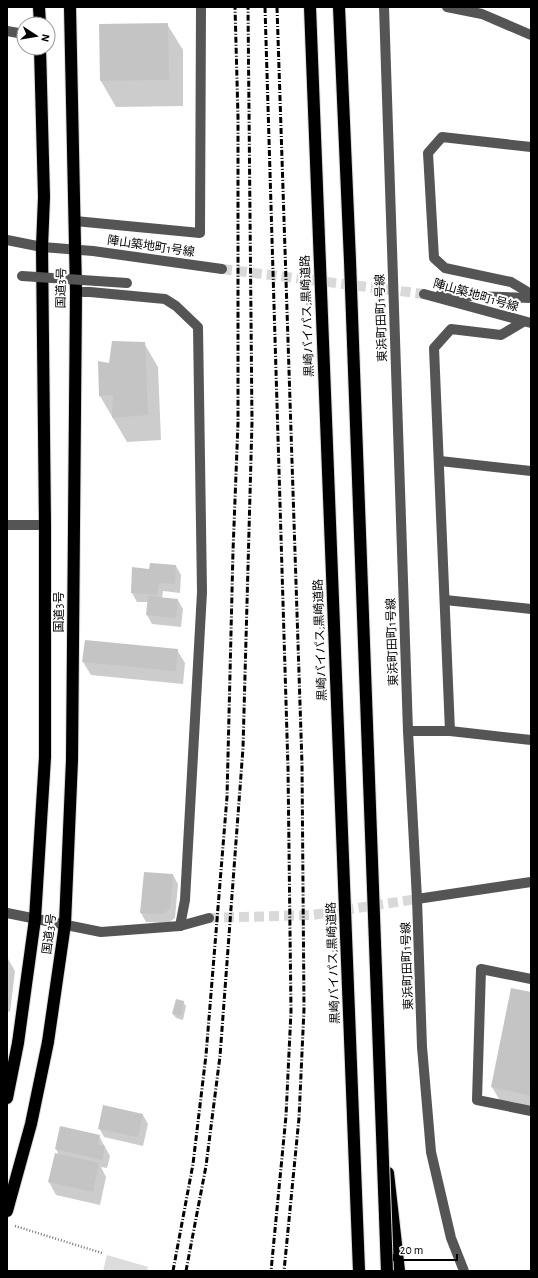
<svg xmlns="http://www.w3.org/2000/svg" width="538" height="1278" viewBox="0 0 538 1278" font-family="'Alegreya Sans','Noto Sans JP',sans-serif">
<style>
.green{fill:#dcdcdc}
.shadow{fill:#0003}
.building{fill:#c4c4c4}
.lines{fill:none;stroke-linecap:round;stroke-linejoin:round}
.minor-tunnel{stroke:#d9d9d9;stroke-width:10;stroke-dasharray:10 5;stroke-linecap:butt}
.highway-casing{stroke:#dbdbdb;stroke-width:14}
.path{stroke:#777;stroke-width:2.5;stroke-dasharray:1 2;stroke-linecap:butt}
.minor{stroke:#555;stroke-width:10}
.highway{stroke:#000;stroke-width:12}
.rail{stroke:#000;stroke-width:3;stroke-dasharray:6 2 1 2;stroke-linecap:butt}
.highway-bridge-casing{stroke:#dbdbdb;stroke-width:14;stroke-linecap:butt}
.minor-bridge{stroke:#555;stroke-width:10}
.highway-bridge{stroke:#000;stroke-width:12}
.labels{text-anchor:middle;dominant-baseline:central;stroke-width:4;stroke-linejoin:round;paint-order:stroke}
.street-label{font-size:12px;fill:#000;stroke:#fff}
</style>
<rect width="100%" height="100%" fill="#fff"/>
<polygon class="green" points="107,1255 148,1267 147,1271 103,1271"/>
<g class="shadow">
<polygon points="167,24 183,50 183,106 116,107 101,81"/>
<polygon points="144,343 158,367 161,440 127,442 100,396 110,364"/>
<polygon points="176,566 181,575 180,593 163,591 162,599 178,600 183,609 181,627 152,624 147,615 148,602 137,602 132,593 150,570"/>
<polygon points="177,650 185,663 183,684 91,675 83,662"/>
<polygon points="145,873 173,875 178,884 175,918 168,923 146,922 141,913"/>
<polygon points="7,957 15,971 10,1012 7,1011"/>
<polygon points="531,993 531,1110 502,1104 492,1087"/>
<polygon points="183,1002 186,1006 183,1020 176,1018 173,1014"/>
<polygon points="143,1115 148,1124 143,1146 104,1137 99,1128"/>
<polygon points="99,1136 110,1156 107,1168 101,1167 106,1177 100,1205 56,1195 49,1182 59,1155 56,1149"/>
</g>
<g class="building">
<polygon points="168,23 169,80 100,81 99,24"/>
<polygon points="112,341 145,342 148,415 112,418 113,395 99,396 98,361 109,363"/>
<polygon points="150,563 176,565 175,584 159,583 157,595 131,593 132,567 149,569"/>
<polygon points="148,596 178,599 176,618 146,615"/>
<polygon points="85,640 178,649 176,671 82,662"/>
<polygon points="144,872 173,874 170,909 162,914 140,913"/>
<polygon points="511,988 531,992 531,1096 491,1087"/>
<polygon points="176,999 184,1001 181,1016 172,1014"/>
<polygon points="103,1105 143,1114 138,1137 98,1129"/>
<polygon points="60,1126 100,1135 98,1145 105,1146 102,1160 55,1149"/>
<polygon points="55,1153 99,1163 93,1192 48,1182"/>
</g>
<g class="lines">
<g class="minor-tunnel">
<polyline points="222,269 424,294"/>
<polyline points="209,918 312,915 417,899"/>
</g>
<defs>
<g id="highway">
<polyline points="39,7 40,24"/>
<polyline points="7,1098 18,1043 35,919 45,757 45,525 42,247 44,197 40,48"/>
<polyline points="388,1173 399,1271"/>
<polyline points="7,1211 31,1124 48,1042 65,924 72,760 76,292 70,7"/>
</g>
</defs>
<use href="#highway" class="highway-casing"/>
<polyline class="path" points="15,1226 102,1253"/>
<g class="minor">
<polyline points="384,7 408,731 417,899 422,1047 431,1152 451,1238 464,1271"/>
<polyline points="447,7 482,14 531,35"/>
<polyline points="7,31 24,34"/>
<polyline points="531,147 442,137 428,153 434,258 445,268 511,282 531,294"/>
<polyline points="75,221 200,233 201,7"/>
<polyline points="7,240 42,247 93,251 222,269"/>
<polyline points="76,292 90,292 165,299 176,306 198,327 202,592 185,900 180,926"/>
<polyline points="424,294 531,323"/>
<polyline points="440,295 531,298"/>
<polyline points="440,461 531,471"/>
<polyline points="7,525 45,525"/>
<polyline points="445,600 531,609"/>
<polyline points="408,731 450,731 531,740"/>
<polyline points="450,731 434,348 451,329 501,335 523,322"/>
<polyline points="417,899 531,882"/>
<polyline points="7,913 101,932 180,926 209,918"/>
<polyline points="531,979 481,969 477,1100 531,1111"/>
</g>
<use href="#highway" class="highway"/>
<g class="rail">
<polyline points="265,7 288,768 291,1011 286,1116 271,1271"/>
<polyline points="277,7 302,764 304,1009 299,1118 284,1271"/>
<polyline points="173,1271 193,1164 206,1055 227,797 233,551 238,423 238,117 235,7"/>
<polyline points="186,1271 206,1166 220,1056 243,748 252,422 248,7"/>
</g>
<defs>
<g id="highway-bridge">
<polyline points="310,7 359,1271"/>
<polyline points="339,7 350,261 387,1271"/>
</g>
</defs>
<use href="#highway-bridge" class="highway-bridge-casing"/>
<polyline class="minor-bridge" points="22,276 127,283"/>
<use href="#highway-bridge" class="highway-bridge"/>
</g>
<g class="labels">
<g class="street-label">
<text transform="translate(151 246) rotate(8)">陣山築地町1号線</text>
<text transform="translate(61 288) rotate(-89)">国道3号</text>
<text transform="translate(476 295) rotate(16)">陣山築地町1号線</text>
<text transform="translate(307 316) rotate(-92)">黒崎バイパス;黒崎道路</text>
<text transform="translate(381 318) rotate(-92)">東浜町田町1号線</text>
<text transform="translate(59 612) rotate(-90)">国道3号</text>
<text transform="translate(320 640) rotate(-92)">黒崎バイパス;黒崎道路</text>
<text transform="translate(392 642) rotate(-92)">東浜町田町1号線</text>
<text transform="translate(49 934) rotate(-83)">国道3号</text>
<text transform="translate(333 963) rotate(-92)">黒崎バイパス;黒崎道路</text>
<text transform="translate(407 966) rotate(-92)">東浜町田町1号線</text>
</g>
</g>
<rect width="538" height="1278" fill="none" stroke="#000000" stroke-width="16"/>
<g transform="translate(36 36) rotate(102)"><circle r="19" fill="#ffffff" stroke="#999999"/>
<path d="M0-3L7 15L0 10L-7 15Z" fill="#000000"/>
<text y="-6" font-size="11" font-weight="bold" text-anchor="middle" fill="#000000">N</text>
</g>
<path d="M394 1254v6h63v-6" fill="none" stroke="#000000" stroke-width="2"/>
<text x="400" y="1254" font-size="12" fill="#000000" stroke="#ffffff" stroke-width="3" paint-order="stroke">20 m</text>
</svg>
